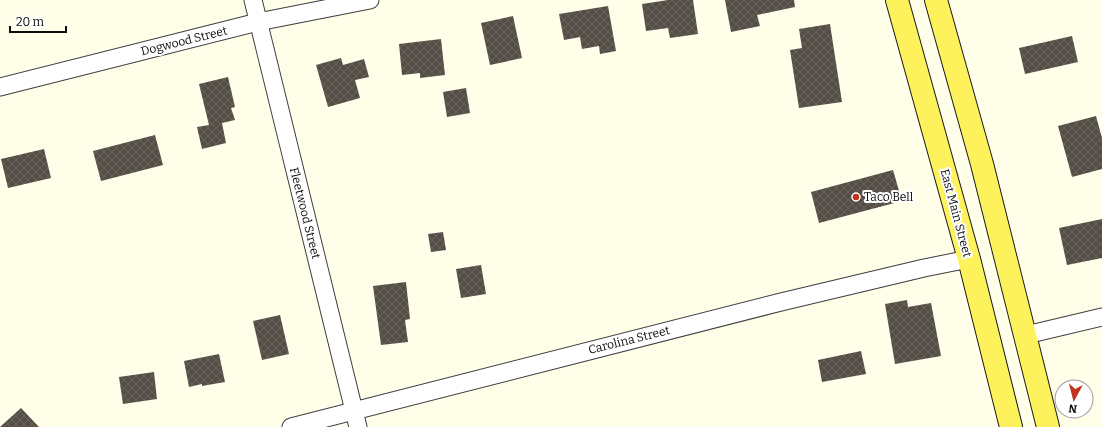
<svg xmlns="http://www.w3.org/2000/svg" width="1102" height="427" viewBox="0 0 1102 427" font-family="Bitter,serif">
<style>
.building{fill:url(#building-cross-hatch)}
.lines{fill:none;stroke-linecap:round;stroke-linejoin:round}
.street-casing{stroke:#3e3e3e;stroke-width:19}
.primary-casing{stroke:#1c1c1c;stroke-width:24}
.street{stroke:#fff;stroke-width:17}
.primary{stroke:#fdf25b;stroke-width:22}
.poi-dot{fill:#bf331f;stroke:#fff;stroke-width:1.5}
.labels{text-anchor:middle;dominant-baseline:central;stroke-width:4;stroke-linejoin:round;paint-order:stroke}
.street-label{font-size:12px;fill:#0b0b0b;stroke:#fff}
.poi-label{font-size:12px;fill:#0b0b0b;stroke:#fff;text-anchor:start}
</style>
<defs>
<pattern id="building-cross-hatch" width="8" height="8" patternUnits="userSpaceOnUse"><rect width="8" height="8" fill="#544e47"/><path d="M0 0l8 8M0 8l8-8" fill="none" stroke="#68635d"/></pattern>
</defs>
<rect width="100%" height="100%" fill="#fffee9"/>
<g class="building">
<polygon points="668,0 693,0 698,34 670,38 668,28 646,31 642,4"/>
<polygon points="725,0 794,0 795,7 757,15 760,26 731,32"/>
<polygon points="608,6 616,51 600,54 599,46 582,49 580,37 564,40 559,14"/>
<polygon points="513,16 522,58 490,65 481,23"/>
<polygon points="830,24 842,102 799,108 790,50 802,48 799,29"/>
<polygon points="1072,36 1078,62 1025,74 1019,48"/>
<polygon points="441,39 445,75 420,78 420,73 402,75 399,44"/>
<polygon points="341,58 343,65 364,59 369,77 355,80 360,98 328,107 316,65"/>
<polygon points="228,77 235,107 231,108 235,120 222,123 226,143 202,149 197,127 209,125 199,84"/>
<polygon points="466,88 470,113 447,117 443,92"/>
<polygon points="1096,116 1102,138 1102,169 1072,177 1058,126"/>
<polygon points="155,135 163,165 101,181 93,151"/>
<polygon points="44,149 51,178 8,188 1,159"/>
<polygon points="893,170 902,201 819,223 811,192"/>
<polygon points="1102,219 1102,258 1067,265 1059,228"/>
<polygon points="443,232 446,250 431,252 428,234"/>
<polygon points="481,265 486,294 461,298 456,269"/>
<polygon points="406,282 410,319 405,320 408,342 381,345 373,286"/>
<polygon points="907,300 908,307 931,303 941,356 895,364 885,304"/>
<polygon points="280,315 289,354 262,360 253,321"/>
<polygon points="861,351 866,374 822,382 818,360"/>
<polygon points="219,354 225,382 202,386 202,384 189,387 184,361"/>
<polygon points="154,372 157,399 123,404 119,377"/>
<polygon points="21,408 39,427 0,427"/>
</g>
<g class="lines">
<defs>
<g id="street">
<polyline points="253,0 358,427"/>
<polyline points="0,87 258,22 370,0"/>
<polyline points="1026,335 1102,317"/>
<polyline points="291,427 781,302 924,268 969,259"/>
</g>
<g id="primary">
<polyline points="897,0 969,259 1011,427"/>
<polyline points="936,0 982,164 1048,427"/>
</g>
</defs>
<use href="#street" class="street-casing"/>
<use href="#primary" class="primary-casing"/>
<use href="#street" class="street"/>
<use href="#primary" class="primary"/>
</g>
<circle class="poi-dot" cx="856" cy="197" r="4"/>
<g class="labels">
<g class="street-label">
<text transform="translate(184 41) rotate(-14)">Dogwood Street</text>
<text transform="translate(305 213) rotate(76)">Fleetwood Street</text>
<text transform="translate(956 213) rotate(75)">East Main Street</text>
<text transform="translate(629 340) rotate(-14)">Carolina Street</text>
</g>
<g class="poi-label">
<text x="864" y="197">Taco Bell</text>
</g>
</g>
<g transform="translate(1074 399) rotate(187)"><circle r="19" fill="#ffffff" stroke="#9d9d9d"/>
<path d="M0-3L7 15L0 10L-7 15Z" fill="#bf331f"/>
<text y="-6" font-size="11" font-weight="bold" text-anchor="middle" fill="#0b0b0b">N</text>
</g>
<path d="M10 26v6h56v-6" fill="none" stroke="#0b0b0b" stroke-width="2"/>
<text x="16" y="26" font-size="12" fill="#0b0b0b" stroke="#ffffff" stroke-width="3" paint-order="stroke">20 m</text>
</svg>
